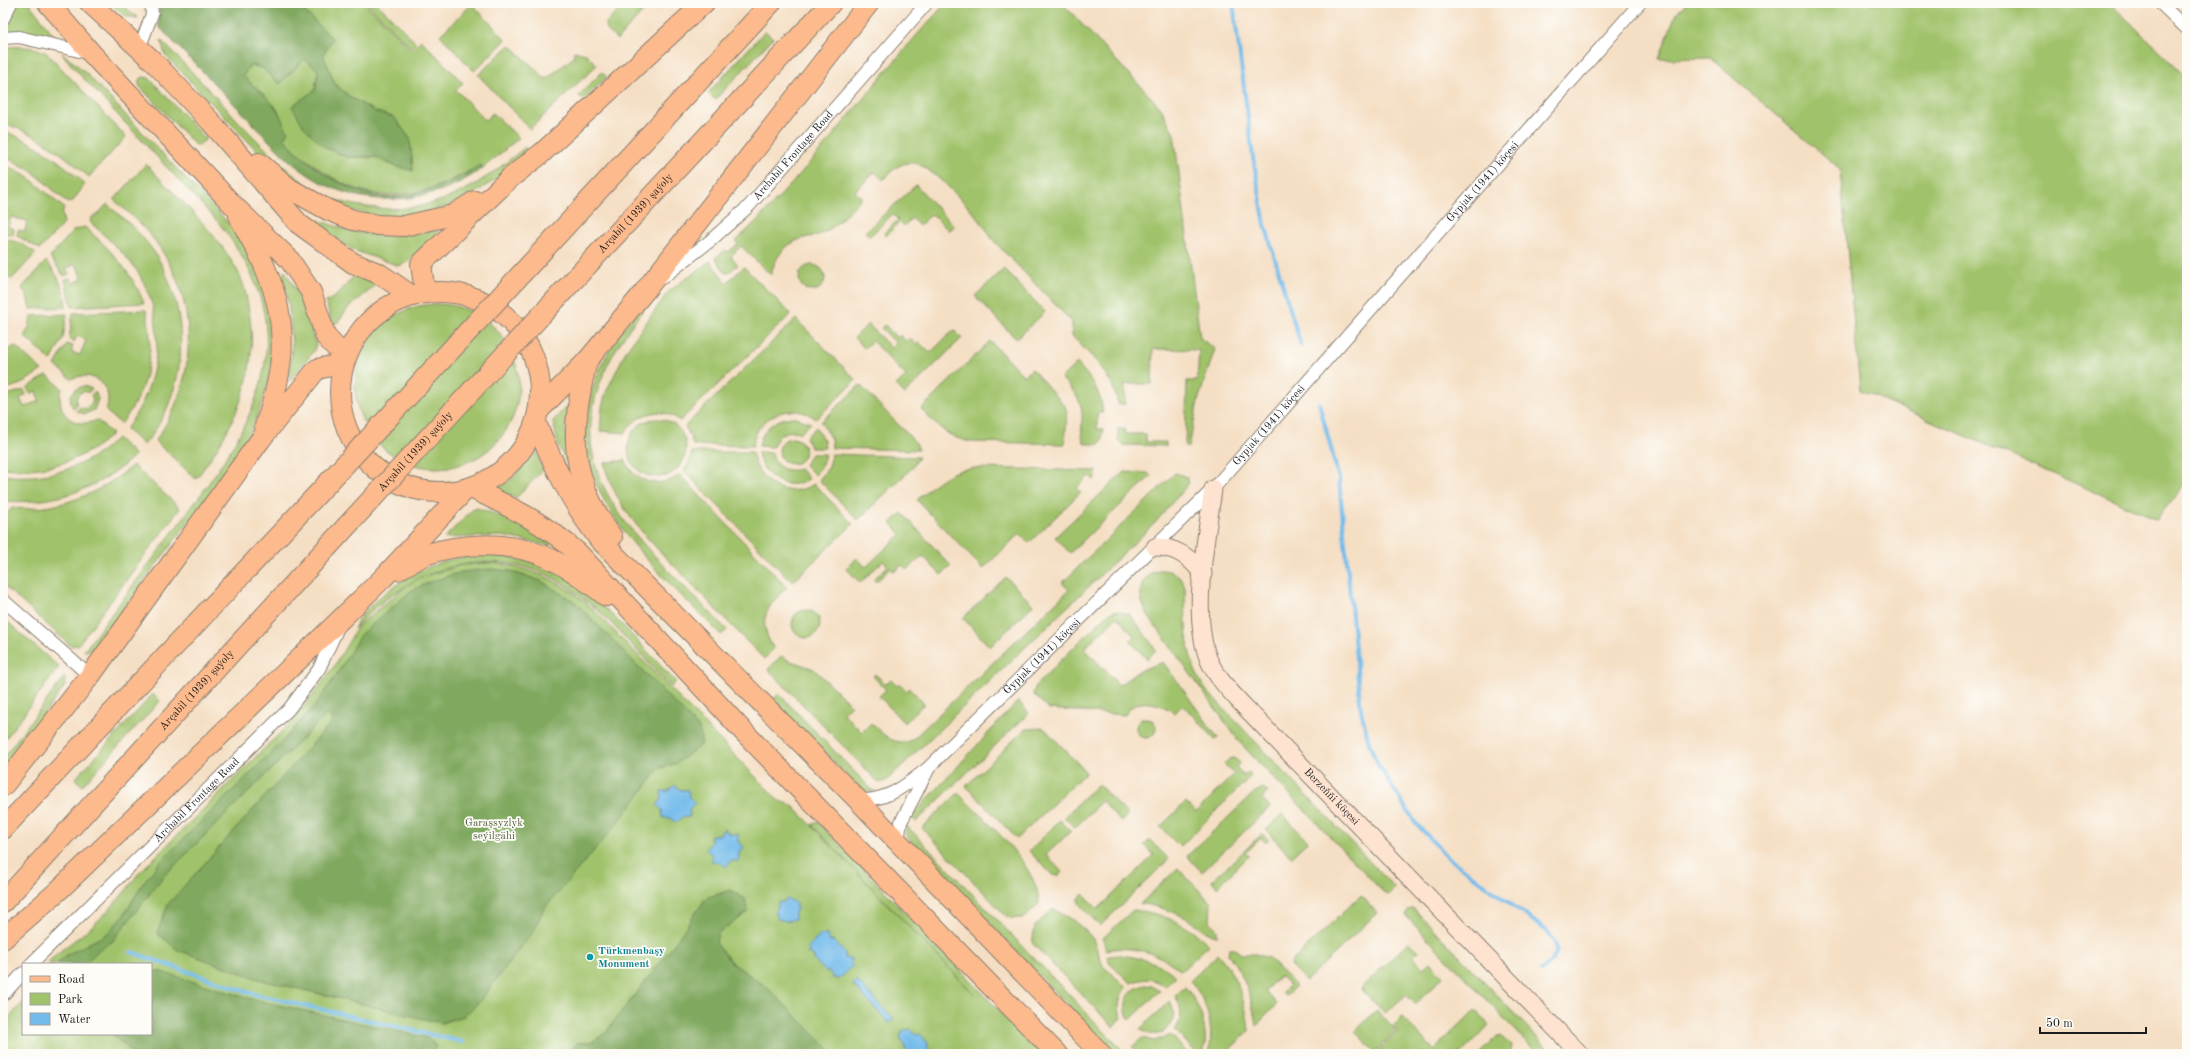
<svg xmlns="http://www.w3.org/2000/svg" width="2190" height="1057" viewBox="0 0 2190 1057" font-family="'Old Standard TT',serif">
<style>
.green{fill:#a0c26b;stroke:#5e6f44}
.forest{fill:#80a85f;stroke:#4e623e}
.water{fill:#73bbeb;stroke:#486c84}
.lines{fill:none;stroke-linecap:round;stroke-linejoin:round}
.stream{stroke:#73bbeb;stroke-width:4}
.street-casing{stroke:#887e70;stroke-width:14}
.secondary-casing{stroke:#887e70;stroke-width:19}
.primary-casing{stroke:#887e70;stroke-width:22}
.street{stroke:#fff;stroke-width:12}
.secondary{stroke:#fee3d1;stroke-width:17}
.primary{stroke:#fcba8d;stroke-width:20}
.primary-bridge-casing{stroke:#887e70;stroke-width:22;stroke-linecap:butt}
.primary-bridge{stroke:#fcba8d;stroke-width:20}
.culture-dot{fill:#0f9aa8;stroke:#fdfcf7;stroke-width:1.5}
.labels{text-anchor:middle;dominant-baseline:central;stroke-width:3.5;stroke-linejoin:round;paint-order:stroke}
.street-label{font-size:11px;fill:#1c1c1c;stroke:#fdfcf7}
.park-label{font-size:11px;fill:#515e3c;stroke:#fdfcf7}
.culture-label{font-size:11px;font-weight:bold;fill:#0d838f;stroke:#fdfcf7;text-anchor:start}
</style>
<rect width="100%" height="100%" fill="#fdfcf7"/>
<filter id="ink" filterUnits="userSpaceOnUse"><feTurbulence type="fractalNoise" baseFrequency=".025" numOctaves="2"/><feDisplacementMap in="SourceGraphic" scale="8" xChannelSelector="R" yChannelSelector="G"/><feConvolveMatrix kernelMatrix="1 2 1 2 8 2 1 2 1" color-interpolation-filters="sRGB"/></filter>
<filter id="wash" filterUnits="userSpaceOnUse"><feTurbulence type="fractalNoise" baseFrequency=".012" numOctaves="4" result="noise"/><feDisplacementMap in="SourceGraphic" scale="16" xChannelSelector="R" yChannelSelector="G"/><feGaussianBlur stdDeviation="0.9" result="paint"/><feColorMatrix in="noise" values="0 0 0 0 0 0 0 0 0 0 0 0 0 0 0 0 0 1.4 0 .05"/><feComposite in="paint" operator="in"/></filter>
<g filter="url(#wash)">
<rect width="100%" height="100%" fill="#f5dfc4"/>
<g class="green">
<path d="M16,3H29L58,41L32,34H3C3,23 11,13 16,3Z"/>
<polygon points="109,3 119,3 138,18 127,17"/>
<path d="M296,3H365L411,50L421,40L463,83L456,90L485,120L493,113L519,138L483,168L480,165C423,199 373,210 317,167C306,159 293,151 285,140C280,133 283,123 280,116C276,103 253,86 243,76L250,65L262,68L280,84L304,59L318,69L315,90L324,147L347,157H375L395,166L413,170L410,139L394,117L376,112L350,97L335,84L323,55L332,39Z"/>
<polygon points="367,3 377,3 416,43 411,48"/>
<polygon points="626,3 651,3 617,40 606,29 606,23"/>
<path d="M946,3H1062L1161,108L1174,134L1200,338L1215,349L1198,401L1189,447H1185L1187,381H1197L1199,350L1153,349L1152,384H1125V404H1118C1112,374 1092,357 1072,336V322L991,238C986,222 930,164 914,163C900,161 892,171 883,180L875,172L855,191L862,198C850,209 839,224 825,232C817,237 809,236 801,239C784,244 774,259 771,275L741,246L731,256L738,265L726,274L715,258L726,250L728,252L738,244L736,241C813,169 873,80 946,3Z"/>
<polygon points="1688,3 2110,3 2187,78 2187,481 2157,519 1860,390 1840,169 1710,58 1659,59 1676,13"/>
<polygon points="472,4 506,40 474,71 440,35"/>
<polygon points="765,31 773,38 715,100 708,93"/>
<path d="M161,40C187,67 214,95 240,123C264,147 287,173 316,191C332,200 350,205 368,207C433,216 477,188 525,147L527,149L515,164L501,176L475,193L445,207L408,217L376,216L325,204L267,161L165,55Z"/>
<polygon points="510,45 546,79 574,57 574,51 586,54 597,65 530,129 478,75"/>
<path d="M3,47C18,47 36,45 48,54L126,137L89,177C62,153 38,134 3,123Z"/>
<path d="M62,53L83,70L232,227C289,307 283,390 228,469C214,489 199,508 184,528C154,568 123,608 93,649L84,651C115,609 147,567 178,525C255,424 311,337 218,222L72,66Z"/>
<polygon points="602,72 607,77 583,100 579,95"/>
<polygon points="143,77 149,78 206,139 197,147 140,87 138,81"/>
<path d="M3,131C36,142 60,161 85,184L73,201L68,203L32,171L3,156Z"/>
<polygon points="3,164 28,177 64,208 62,213 64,223 40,249 17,236 18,230 25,231 27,221 11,217 8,227 14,229 13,235 3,233"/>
<path d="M146,164C179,200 220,234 241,278C245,288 247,300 249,311C260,376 234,428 196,479L155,441C197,384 200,307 160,248C147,229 130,214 114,200Z"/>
<polygon points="916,185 954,226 949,231 932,214 919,226 912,218 904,226 900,222 886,236 884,233 898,220 893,214 870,236 865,232"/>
<path d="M107,204C124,219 142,234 154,252C192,311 190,391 144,445L126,429C161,383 169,317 135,268C122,251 106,237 90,222L92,217L97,215Z"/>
<path d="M315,219C360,236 388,240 435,230L439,232L408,262L399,266L353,250L313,222Z"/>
<path d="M85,227C111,250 131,271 144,303L72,307L65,280L70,278L73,283L82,279L76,264L66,268L69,274L64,276L50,257L74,230Z"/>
<polygon points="3,238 20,243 36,253 12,279 3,275"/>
<path d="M46,261C58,274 65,290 66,307L30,309L27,296L22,288Z"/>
<path d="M710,261L726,283L744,267L791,314L680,421C661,405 637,413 625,433L600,431L602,407L606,392L627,349L669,291Z"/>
<circle cx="812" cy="278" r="13"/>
<polygon points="1004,269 1045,312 1016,339 975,296"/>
<polygon points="285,271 299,294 316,344 314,351 289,382 292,346 289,307 282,276"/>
<polygon points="355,275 374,283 374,287 349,307 337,323 332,324 326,302 336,296"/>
<path d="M658,291C634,321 610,352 598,389C572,465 619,520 669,571C688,591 708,610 727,630L721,635C647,559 545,481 603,362C615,339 637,307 658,291Z"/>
<circle cx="437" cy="386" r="82"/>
<path d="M146,310C156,351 147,391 121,424L106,411C115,386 93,369 71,379L55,365L67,344L73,346L71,352L80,355L86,340L77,336L74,342L69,340L73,313Z"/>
<polygon points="67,314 63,338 51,361 24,336 29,328 31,316"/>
<path d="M796,319L856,380L816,419C793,400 755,416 753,446L693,445L691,438L685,426Z"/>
<polygon points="868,324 891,348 896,343 881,328 885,325 897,338 900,335 906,341 910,338 916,345 919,342 930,353 954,330 962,338 905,394 896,385 906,376 872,341 864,348 854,338"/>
<path d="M990,341L1024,376L1032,369L1065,406L1067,414L1065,444L971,442C948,438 936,425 921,409Z"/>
<polygon points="15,346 42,370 21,384 3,390 3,353"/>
<path d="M1077,363C1091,379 1101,391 1103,413H1097V429H1103L1102,441L1099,444H1085C1079,435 1083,423 1082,413C1081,398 1071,388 1061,378Z"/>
<path d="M47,375L62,388C54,412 74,431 97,420L112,434C82,462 43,473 3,468V396L24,390L26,395L20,398L24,407L39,401L36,391L30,394L27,388Z"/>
<polygon points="860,385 916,443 919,450 832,448 831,439 821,422"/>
<path d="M84,386L92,389L88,393L84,391L78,394L76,400L77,405L74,409C66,398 72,389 84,386Z"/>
<polygon points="95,391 98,399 94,410 85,414 76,411 80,407 84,409 90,406 93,400 91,395"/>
<polygon points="568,405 565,428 568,461 566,463 558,445 553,421"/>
<path d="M794,417L811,423L801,433C789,428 777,434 773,447L759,446C762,428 776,418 794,417Z"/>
<circle cx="657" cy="448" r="29"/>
<polygon points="816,427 824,441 825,448 811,448 806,437"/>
<polygon points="1118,429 1125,429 1125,434 1146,434 1146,442 1166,442 1166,446 1122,445 1118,441"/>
<circle cx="792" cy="451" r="13"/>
<path d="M117,438L135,455C100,490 51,505 3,501V475C45,481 87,468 117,438Z"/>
<polygon points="536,451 543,470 516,498 498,492 498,488 513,478"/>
<path d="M692,452H752C758,483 785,501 814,484L853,524L792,582L684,471L689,463Z"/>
<path d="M758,452L772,453C774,467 787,473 800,469L809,479C786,493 762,477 758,452Z"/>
<polygon points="811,454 825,454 822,465 815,475 805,465"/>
<polygon points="832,454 919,457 912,468 858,520 819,480 829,467"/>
<path d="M625,460C634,483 660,489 680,475L787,587C766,608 756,620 774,649L764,659C739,633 714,608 690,582C656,547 616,512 604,463Z"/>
<path d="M133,465L180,508L78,645L71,646L3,585V518L12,508C56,512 100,494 133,465Z"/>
<path d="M978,468L1097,471L1094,480L1089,476L1077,488L1081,492L1029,543L1019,534L983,569L917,500C935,482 952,468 978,468Z"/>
<polygon points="1124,472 1148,473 1151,476 1070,553 1055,537"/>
<path d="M1175,473L1187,477L1189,483L1155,523L886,781L879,783L768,669L781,656L788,660L814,669L851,705L843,713L862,732L871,723C884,735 894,747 912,740L1069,590L1062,583Z"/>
<polygon points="477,508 512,520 551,543 551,546 502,536 444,538 472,510"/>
<polygon points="902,513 951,566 941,575 923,556 907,570 902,565 894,572 891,568 876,582 874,579 888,566 883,561 860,583 846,568 857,558 866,567 901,534 891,523"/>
<path d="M489,555C514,557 535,561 557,572C598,593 644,649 676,682L671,687C638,653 607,613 567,586C494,538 407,568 354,629C363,604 406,576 431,566C450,558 470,556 489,555Z"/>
<path d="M489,563C529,566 560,580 590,606L779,801L792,805L974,994L812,825L817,821L1041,1054H3V1024L23,1002V1034H151V964H50L48,962C58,952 68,945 79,937C101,920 123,896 138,874L297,716L333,668L358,626L406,586L421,577L462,565Z"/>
<path d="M1159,570C1173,570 1181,575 1185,588C1186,625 1184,659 1206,690L1394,887V889L1388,895L1385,894L1241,744L1149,617C1138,599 1135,578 1159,570Z"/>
<polygon points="1006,577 1033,605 990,647 963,618"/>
<circle cx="806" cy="624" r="14"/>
<path d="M1115,611L1129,614L1133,618L1156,650L1147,659L1130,641L1134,636L1117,617L1084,648L1119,685L1139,671L1163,662L1218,738L1216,740L1183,705L1175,713C1160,703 1136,695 1125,715L1049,709L1033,694L1036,685L1108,614Z"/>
<polygon points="3,618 59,667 3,742"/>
<polygon points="875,674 886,684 891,680 897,686 900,684 906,691 910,688 924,704 904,723 879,696 886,690 873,676"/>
<polygon points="65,676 65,686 3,768 3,758"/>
<polygon points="153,694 160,701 82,786 75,779"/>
<polygon points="779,694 874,792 860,789 773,699"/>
<polygon points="1018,701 1029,713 916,822 911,817"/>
<circle cx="1146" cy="728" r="10"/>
<polygon points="1044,728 1086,772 1017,839 966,786 1025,729"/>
<polygon points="1234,758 1240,763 1236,767 1244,776 1249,772 1251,776 1180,847 1160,827 1186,802 1196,812 1234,774 1224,764 1229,759"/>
<polygon points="1098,784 1128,815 1121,822 1102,801 1075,828 1064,817"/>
<polygon points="1263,788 1268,792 1262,799 1270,807 1202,872 1187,856 1255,792"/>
<path d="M958,793C984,820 1039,865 1039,904L1024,918H1011L1006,916L922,828Z"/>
<polygon points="1282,814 1308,841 1291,857 1266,830"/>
<polygon points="1060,820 1071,831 1046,855 1062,872 1059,876 1052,875 1029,851"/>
<polygon points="905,824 1126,1054 1115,1054 906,836"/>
<polygon points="1262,834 1269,840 1266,843 1261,838 1245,853 1249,856 1217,887 1212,881"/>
<polygon points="1150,840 1169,859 1100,926 1079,904 1079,898 1083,894 1098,909 1154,855 1144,845"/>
<path d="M1178,868L1211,903L1210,921L1217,930V936C1206,934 1198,925 1188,919C1173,911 1156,905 1140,904Z"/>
<polygon points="1361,895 1377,913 1306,981 1289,964"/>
<polygon points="1413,908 1553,1054 1538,1054 1406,916 1408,910"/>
<path d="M1053,909L1074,921L1086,931L1093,939L1103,966L1126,987C1120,997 1116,1006 1122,1018L1113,1027L1032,943L1035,926Z"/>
<path d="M1133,910C1162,913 1188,924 1209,945L1181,971C1161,953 1132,945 1106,950L1103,938Z"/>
<polygon points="1409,942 1419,951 1413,957 1423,968 1430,962 1443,977 1415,1004 1406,995 1385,1013 1363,992 1362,987"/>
<path d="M1229,949H1235L1241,954H1255L1269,958L1296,986L1285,996L1282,993L1290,985L1280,976L1265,991L1277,1004L1256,1026C1253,999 1244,975 1228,954Z"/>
<path d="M1218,954C1237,976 1246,1002 1249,1031L1225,1054H1209C1214,1028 1208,1001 1190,981Z"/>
<path d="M1120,955C1142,958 1159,962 1176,976L1165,987C1155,977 1143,978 1131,983L1109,963L1108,956Z"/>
<path d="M1146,985L1152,986L1160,991L1130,1020C1120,1005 1128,988 1146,985Z"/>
<path d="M1185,987C1200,1004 1210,1032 1203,1054H1197L1175,1030C1183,1019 1182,1007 1175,996Z"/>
<path d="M1170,1001C1182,1023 1160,1045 1140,1029Z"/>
<polygon points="1376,1010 1396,1031 1375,1052 1355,1032"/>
<polygon points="1475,1010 1489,1025 1461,1054 1376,1053 1398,1031 1393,1026 1402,1017 1434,1050"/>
<polygon points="1171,1035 1188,1054 1139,1054 1132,1047 1142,1038 1154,1041"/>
<polygon points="1500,1036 1512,1046 1510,1054 1479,1054 1494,1039"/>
</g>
<g class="forest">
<path d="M159,3H296L333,39L323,55L335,84L350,97L376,112L394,117L410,139L413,171L395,166L375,157H347L324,147L304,127L292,106L315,90L318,70L304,59L279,84L262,68L250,65L243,76C254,87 273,100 280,115C283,122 283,125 288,131L284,138C309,167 351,197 392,197C423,196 454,181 481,165L483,168C432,205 364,211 310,176C283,159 262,133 240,110C213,82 186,55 159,27Z"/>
<polygon points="492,569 510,571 541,581 576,603 699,728 702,744 677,763 660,768 616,825 543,910 535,929 480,1001 464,1016 441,1023 258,979 178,950 157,933 168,904 333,721 327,714 162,878 112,942 101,948 85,964 60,964 58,962 67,955 105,935 114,926 124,915 143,883 161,861 278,746 317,703 341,668 360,635 411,591 427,583 461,572"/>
<polygon points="731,890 745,899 748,912 718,933 716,943 731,962 768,988 834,1054 566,1054 577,1043 592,1042 605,1033 670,950 706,898"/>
<polygon points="158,971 255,1000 428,1038 436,1046 431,1054 134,1054 112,1034 151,1034 151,973"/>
</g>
<g class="water">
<polygon points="675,785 680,790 688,790 689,797 695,803 689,809 690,817 682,817 676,823 671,818 663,818 662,810 657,805 662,799 661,791 669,791"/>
<polygon points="724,829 730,834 738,834 738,842 744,847 739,853 739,861 731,861 726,867 720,862 712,862 712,855 706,849 711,843 711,835 719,835"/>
<polygon points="786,899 795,902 797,910 795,912 795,919 786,921 778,919 775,910 778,908 778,902 784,902"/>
<polygon points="822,934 824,936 827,934 829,941 834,941 845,953 845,958 852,960 850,963 853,966 838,980 835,977 833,979 830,972 826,972 814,960 814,956 807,953 810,951 807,948"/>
<polygon points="857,981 894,1019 889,1023 853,985"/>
<polygon points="910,1029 916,1035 920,1034 928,1043 927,1046 933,1054 910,1054 905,1049 905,1045 900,1039 902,1031"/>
</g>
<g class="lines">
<g class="stream">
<polyline points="1233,3 1253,157 1265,225 1301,346"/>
<path d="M1319,403L1339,479L1361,711L1369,743L1378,765L1415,822L1447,857L1547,931C1563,951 1558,955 1541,971"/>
<polyline points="131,952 250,993 463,1042"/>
</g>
</g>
</g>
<g filter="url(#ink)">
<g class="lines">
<defs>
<g id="street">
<polyline points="2160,3 2187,29"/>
<polyline points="3,19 11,3"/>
<polyline points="3,38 19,37 92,54"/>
<polyline points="139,49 152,14 151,3"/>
<path id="s1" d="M662,278L710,241L749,206L927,3"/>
<polyline points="3,600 90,676"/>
<path d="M858,800C889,801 904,786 928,768"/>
<path id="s2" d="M898,841L901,822L930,766L1213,489L1640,3"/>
<path id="s3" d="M31,964L289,709L319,669L339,625"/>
<polyline points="3,995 23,973"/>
</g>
<g id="secondary">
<path id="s4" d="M1213,489C1207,535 1192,607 1206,652C1211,671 1227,688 1240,702L1580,1054"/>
<path d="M1155,547C1176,547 1190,557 1203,574"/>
</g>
<g id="primary">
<polyline points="48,3 92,54 233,205 289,259 311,292 326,337 344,356"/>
<polyline points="90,3 153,61 211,122 299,224 353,263 380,274 412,296"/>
<polyline points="259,163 290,189 328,210 353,220 378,225 404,226 453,215 475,201"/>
<path d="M239,216C247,234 259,251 266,270C290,326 284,371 265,426"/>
<polyline points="524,271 771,3"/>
<circle cx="440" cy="392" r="100"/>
<polyline points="425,293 421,264 510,178 542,153 704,3"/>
<path id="s5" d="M558,297L831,3"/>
<path d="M587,361C570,432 568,476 612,537"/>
<polyline points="539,410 587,361 644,292 869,3"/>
<path d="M536,423C554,466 571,502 599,539L858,800L1101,1054"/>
<path d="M471,488C511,507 546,524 579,554L742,730L1057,1054"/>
<path d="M398,570C407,565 417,558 428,554C461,543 506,542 539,554C564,563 585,580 606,596"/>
<polyline points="3,786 90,676 261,439 317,369 341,364"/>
<polyline points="3,829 312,500"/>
<path id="s6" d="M3,902L345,528"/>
<polyline points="3,939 59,890 340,620 384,577 466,489"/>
</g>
</defs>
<use href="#street" class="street-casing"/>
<use href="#secondary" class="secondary-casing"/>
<use href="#primary" class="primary-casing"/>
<use href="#street" class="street"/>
<use href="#secondary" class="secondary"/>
<use href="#primary" class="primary"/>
<defs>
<g id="primary-bridge">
<polyline points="312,500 524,271"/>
<path id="s7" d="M345,528L558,297"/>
</g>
</defs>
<use href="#primary-bridge" class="primary-bridge-casing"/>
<use href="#primary-bridge" class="primary-bridge"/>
</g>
</g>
<circle class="culture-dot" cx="590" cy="957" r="4"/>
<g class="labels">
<g class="street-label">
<text stroke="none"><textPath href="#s1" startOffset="180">Archabil Frontage Road</textPath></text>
<text stroke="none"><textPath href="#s2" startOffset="887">Gypjak (1941) köçesi</textPath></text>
<text stroke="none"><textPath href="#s5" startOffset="114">Arçabil (1939) şaýoly</textPath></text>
<text stroke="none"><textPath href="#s2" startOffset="563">Gypjak (1941) köçesi</textPath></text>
<text stroke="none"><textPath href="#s7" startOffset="104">Arçabil (1939) şaýoly</textPath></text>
<text stroke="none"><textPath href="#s2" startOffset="239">Gypjak (1941) köçesi</textPath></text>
<text stroke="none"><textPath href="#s6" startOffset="287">Arçabil (1939) şaýoly</textPath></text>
<text stroke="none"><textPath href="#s4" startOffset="357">Berzeňňi köçesi</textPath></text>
<text stroke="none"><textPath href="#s3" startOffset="233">Archabil Frontage Road</textPath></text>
</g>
<g class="park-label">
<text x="494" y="823">Garaşsyzlyk<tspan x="494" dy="13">seýilgähi</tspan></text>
</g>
<g class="culture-label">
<text x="598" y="951">Türkmenbaşy<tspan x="598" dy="13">Monument</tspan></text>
</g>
</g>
<rect width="2190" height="1057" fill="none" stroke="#fdfcf7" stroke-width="16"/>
<rect x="22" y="963" width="130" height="72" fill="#fdfcf7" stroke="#a3a29f"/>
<rect x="30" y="976" width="20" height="6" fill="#fcba8d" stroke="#a3a29f"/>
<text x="58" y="983" font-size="12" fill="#1c1c1c">Road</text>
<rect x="30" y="993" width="20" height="12" fill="#a0c26b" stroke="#a3a29f"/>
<text x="58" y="1003" font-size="12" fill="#1c1c1c">Park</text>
<rect x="30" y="1013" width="20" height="12" fill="#73bbeb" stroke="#a3a29f"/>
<text x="58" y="1023" font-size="12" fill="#1c1c1c">Water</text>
<path d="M2040 1027v6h106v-6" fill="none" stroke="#1c1c1c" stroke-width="2"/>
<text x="2046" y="1027" font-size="12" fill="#1c1c1c" stroke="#fdfcf7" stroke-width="3" paint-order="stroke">50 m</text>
</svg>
